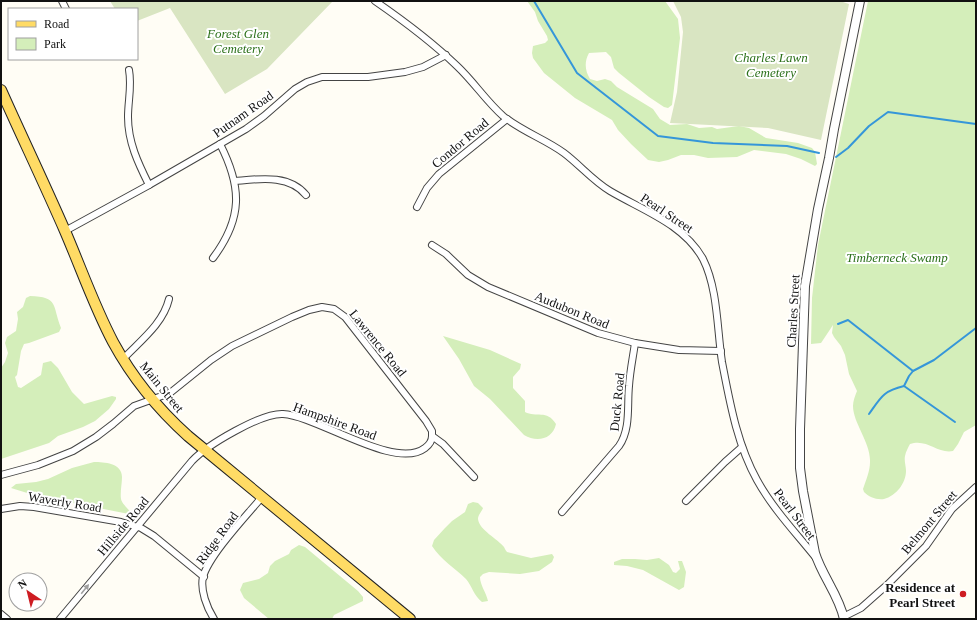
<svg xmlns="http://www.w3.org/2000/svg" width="977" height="620" viewBox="0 0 977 620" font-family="Georgia,serif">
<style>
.green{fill:#d4eeba}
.cemetery{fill:#d9e5c2}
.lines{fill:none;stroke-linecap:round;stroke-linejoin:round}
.stream{stroke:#3596d9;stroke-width:2}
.minor-casing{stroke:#444;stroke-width:8}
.tertiary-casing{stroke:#444;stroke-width:10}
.primary-casing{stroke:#222;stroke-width:12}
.minor{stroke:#fff;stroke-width:6}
.tertiary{stroke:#fff;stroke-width:8}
.primary{stroke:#ffdb65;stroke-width:10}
.oneway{fill:#a0a0a0}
.poi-dot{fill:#ce1c22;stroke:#fff;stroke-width:1.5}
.labels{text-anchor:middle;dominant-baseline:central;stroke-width:4;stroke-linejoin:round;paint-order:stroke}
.park-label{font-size:13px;font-style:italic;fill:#2b701a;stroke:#fff}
.street-label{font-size:13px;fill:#111;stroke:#fff}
.poi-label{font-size:13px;font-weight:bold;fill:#111;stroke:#fff;text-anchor:end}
</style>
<rect width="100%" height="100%" fill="#fffdf5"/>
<g class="green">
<path d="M527,1H665L678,19L680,38L672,105L668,108L664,107L649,97L619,73L614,68L611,57L606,52L589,53C584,62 585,71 590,79L597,81L605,79L611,81L617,87L653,109L660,119L670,125L687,124L699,128L712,127L717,129L739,126L749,128L766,138L798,143L812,148L815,152L817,164L815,166L801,159L786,154L754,150L737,157L708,158L694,155H681L668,160L659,162L648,160L631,144L618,130L612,120L575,98L544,73L533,58L532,53L533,46L545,43L548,40L547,36L538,21L535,12Z"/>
<path d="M868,1H976V425L964,432L958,444L953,451C937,454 927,438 910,444C908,448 906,451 905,456C904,461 906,466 906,471C906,483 896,496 884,499C876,500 869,497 864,492L863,489C866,480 870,471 870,462C871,443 853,423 853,406C853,401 855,396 857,391L849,374L845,355L841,346L834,337L832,333L833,325L821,343L811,344L812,298L818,245Z"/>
<path d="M30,296C59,297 52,305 61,328L59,332L29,343L24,344L21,351L17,375L15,377L18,387L21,388L41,375L43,363L51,361L58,368L72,392L84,404L112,396L116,397V399L109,409L95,421L83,427L58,436L49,443L1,459V368L5,362L8,353L5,343L7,337L16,331L18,319L17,312L23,307L26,298Z"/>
<path d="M443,336L490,350L521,364L520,369L513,377V388L525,401V412C536,418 547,409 556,424C553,439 537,443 524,435L490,399L474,386L459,359Z"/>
<path d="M94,462C104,462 122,463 122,477C122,484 120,492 121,499C122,504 128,508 130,512L129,514L37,496L11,488L16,484L36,482L48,479L72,468Z"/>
<path d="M473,502L478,503L483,508C482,511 478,515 478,519C479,530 498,539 504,547C505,549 506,551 507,552L531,558L552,554L554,557L552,562L539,571L520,574L489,572L483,574L480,577C480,585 486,592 488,601L482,602C474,596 472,586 466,579C455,568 441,560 432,546L434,540L445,528L452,521L465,512L468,504Z"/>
<polygon points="299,545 305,547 358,591 363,597 363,601 334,615 332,619 269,619 244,598 240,590 243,583 259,579 268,573 270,566 275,561 289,554 291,550"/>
<polygon points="659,558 669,565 673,572 676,573 680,569 678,561 682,561 686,572 684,587 679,590 643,570 627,566 614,565 614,562 622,559 635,559 647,560"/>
</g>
<g class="cemetery">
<polygon points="110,1 333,1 267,69 225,94 170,8 137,21 137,9 115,9"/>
<polygon points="673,1 840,1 849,4 821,140 768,128 670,123 677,92 683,32 681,17"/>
</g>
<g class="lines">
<g class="stream">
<polyline points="534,1 577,73 658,136 713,143 787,146 819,153"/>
<polyline points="836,157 848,148 869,126 888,112 976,124"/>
<polyline points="838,324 848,320 913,371 934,360 976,328"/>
<polyline points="913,371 909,376 904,386 955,422"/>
<path d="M869,414C881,397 883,391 904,386"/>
</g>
<defs>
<g id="minor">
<polyline points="62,1 66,9"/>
<path d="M375,1C404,21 432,42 457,66C474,82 486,101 503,116C521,131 545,139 564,153C580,165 593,181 610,191C642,210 684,224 703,259C718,289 717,329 722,362C730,403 737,444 757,480C773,509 796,533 816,558"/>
<path d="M129,70C132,86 128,101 128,117C128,142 138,163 149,185"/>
<path d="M235,181C259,179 289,174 306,195"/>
<polyline points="417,207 427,188 439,174 507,119"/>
<polyline points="65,231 149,185 246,129 264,116 295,89 307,82 322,77 368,77 405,72 423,67 446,55"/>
<polyline points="432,245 446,254 468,275 488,287 598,333 635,343 679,350 721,351"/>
<path d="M213,258C243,218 242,187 220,144"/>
<path d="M123,359C140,341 163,324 169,299"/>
<polyline points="1,475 38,465 73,451 96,437 113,424 134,406 170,393 211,360 232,346 292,317 309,310 322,307 334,309 345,317 426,421 432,431 432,436 443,444 474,477"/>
<polyline points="686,501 725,462 742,447"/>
<polyline points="1,509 20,506 34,507 121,522 141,528 154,536 204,577"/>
<path d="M562,512L619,446C631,429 627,405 629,386C630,371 633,357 635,343"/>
<polyline points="1,614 7,619"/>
<polyline points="843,617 861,608 887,585 926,546 952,509 976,487"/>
<path d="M60,619L192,461C207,445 261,413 283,414C318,416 395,471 425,448C429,445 432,442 432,436"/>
<path d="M214,619C207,608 200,590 203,577C209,555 247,515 262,497"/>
</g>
<path id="tertiary" d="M844,619C839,595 822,576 815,553L803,491L800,468V429L805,286L818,209L829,158L834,129L860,1"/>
<path id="primary" d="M1,90C22,137 44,183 65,231C81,268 94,306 113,342C132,377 158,409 188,436L410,619"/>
</defs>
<use href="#minor" class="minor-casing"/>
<use href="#tertiary" class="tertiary-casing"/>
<use href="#primary" class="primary-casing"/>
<use href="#minor" class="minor"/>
<use href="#tertiary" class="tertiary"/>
<use href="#primary" class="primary"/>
</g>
<defs><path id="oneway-solid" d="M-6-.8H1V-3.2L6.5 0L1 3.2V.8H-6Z"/></defs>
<use class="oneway" href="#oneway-solid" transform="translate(85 589) rotate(-51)"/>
<circle class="poi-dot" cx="963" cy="594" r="4"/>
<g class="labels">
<g class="park-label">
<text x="238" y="33">Forest Glen<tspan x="238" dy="15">Cemetery</tspan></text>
<text x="771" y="57">Charles Lawn<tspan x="771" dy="15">Cemetery</tspan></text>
<text x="897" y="257">Timberneck Swamp</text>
</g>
<g class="street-label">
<text transform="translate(243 114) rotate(-35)">Putnam Road</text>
<text transform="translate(460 143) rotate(-40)">Condor Road</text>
<text transform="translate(667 213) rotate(34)">Pearl Street</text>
<text transform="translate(572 310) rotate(22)">Audubon Road</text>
<text transform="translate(793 311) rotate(-87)">Charles Street</text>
<text transform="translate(378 343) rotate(51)">Lawrence Road</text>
<text transform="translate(162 387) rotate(51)">Main Street</text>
<text transform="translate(617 402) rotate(-84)">Duck Road</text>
<text transform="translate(335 421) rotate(20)">Hampshire Road</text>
<text transform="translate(65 502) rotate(9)">Waverly Road</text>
<text transform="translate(795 514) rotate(53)">Pearl Street</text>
<text transform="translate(929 522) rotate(-50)">Belmont Street</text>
<text transform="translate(123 526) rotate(-50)">Hillside Road</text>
<text transform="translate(217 538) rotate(-54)">Ridge Road</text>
</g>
<g class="poi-label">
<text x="955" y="587">Residence at<tspan x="955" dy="15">Pearl Street</tspan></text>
</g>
</g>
<rect width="977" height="620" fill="none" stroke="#111111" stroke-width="4"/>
<rect x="8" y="8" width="130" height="52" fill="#ffffff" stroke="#a0a0a0"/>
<rect x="16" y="21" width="20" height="6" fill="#ffdb65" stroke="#a0a0a0"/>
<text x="44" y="28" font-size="12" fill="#111111">Road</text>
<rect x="16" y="38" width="20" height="12" fill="#d4eeba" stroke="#a0a0a0"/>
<text x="44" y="48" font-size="12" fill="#111111">Park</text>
<g transform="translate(28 592) rotate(325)"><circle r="19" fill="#ffffff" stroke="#a0a0a0"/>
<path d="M0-3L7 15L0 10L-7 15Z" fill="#ce1c22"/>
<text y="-6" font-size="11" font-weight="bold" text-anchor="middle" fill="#111111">N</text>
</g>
</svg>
